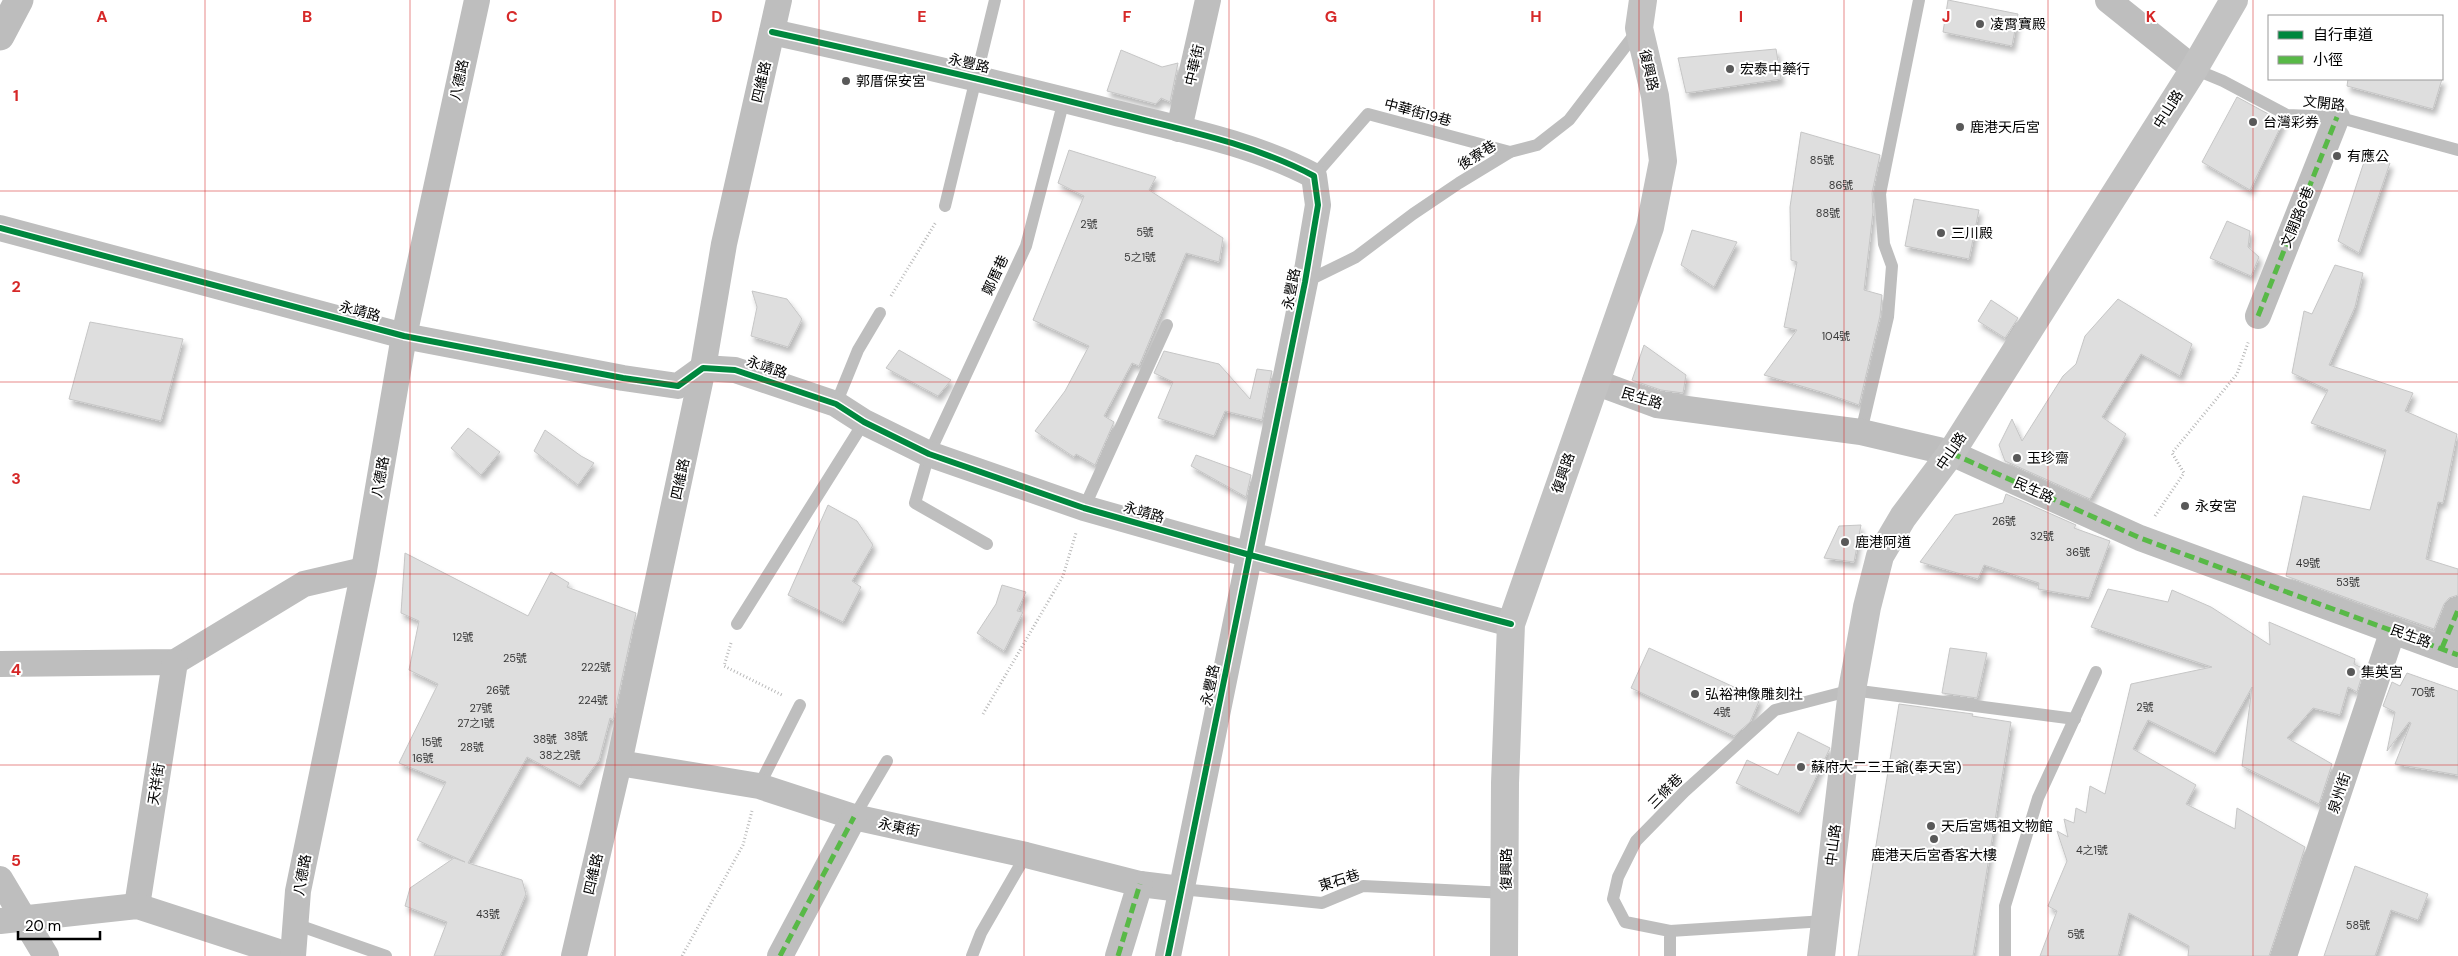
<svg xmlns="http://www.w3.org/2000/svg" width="2458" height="956" viewBox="0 0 2458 956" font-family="'DM Sans','Noto Sans TC',sans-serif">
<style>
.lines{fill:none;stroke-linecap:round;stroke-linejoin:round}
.canal{stroke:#bdbdbd;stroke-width:29}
.building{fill:#dedede;stroke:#c6c6c6;filter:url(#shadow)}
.path{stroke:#b9b9b9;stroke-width:3;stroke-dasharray:1 2.5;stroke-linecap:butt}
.lane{stroke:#bebebe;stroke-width:12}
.street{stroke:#bebebe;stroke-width:26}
.secondary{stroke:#c2c2c2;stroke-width:28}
.quiet{stroke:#58b947;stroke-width:5;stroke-dasharray:10 5;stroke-linecap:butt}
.cycleway-casing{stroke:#fff;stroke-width:9}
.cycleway{stroke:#00873e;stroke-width:6}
.grid{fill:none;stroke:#d62828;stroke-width:1;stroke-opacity:0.55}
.poi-dot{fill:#595959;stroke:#fff;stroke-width:2}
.labels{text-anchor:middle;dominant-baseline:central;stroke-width:4;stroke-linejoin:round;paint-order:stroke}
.number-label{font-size:11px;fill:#383838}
.poi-label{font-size:14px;fill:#000;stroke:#fff;text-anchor:start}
.street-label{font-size:14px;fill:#000;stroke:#fff}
.grid-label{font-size:16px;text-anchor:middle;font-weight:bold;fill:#d62828;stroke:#fff;stroke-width:4;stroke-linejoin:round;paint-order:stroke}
</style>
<defs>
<filter id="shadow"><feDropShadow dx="3" dy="5.5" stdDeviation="2.5" flood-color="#0004"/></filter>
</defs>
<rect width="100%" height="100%" fill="#fff"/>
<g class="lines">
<polyline class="canal" points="0,36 19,0"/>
</g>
<g class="building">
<polygon points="1948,0 2018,14 2012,46 1943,32"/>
<polygon points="1776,49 1781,79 1686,93 1678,58"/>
<polygon points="1121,50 1162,67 1178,63 1170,102 1161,98 1156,104 1107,91"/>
<polygon points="2348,79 2442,79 2433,109 2347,86"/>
<polygon points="2237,97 2283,122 2250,190 2202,162"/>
<polygon points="1801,132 1880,155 1872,193 1873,212 1864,290 1882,295 1880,316 1859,405 1828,394 1764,375 1797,330 1784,327 1797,262 1791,260 1790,207"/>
<polygon points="1069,150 1156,177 1149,190 1223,238 1219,262 1186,253 1139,366 1132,363 1104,416 1114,422 1095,465 1076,454 1074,457 1035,431 1065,391 1089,346 1033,320 1084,196 1058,183"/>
<polygon points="2365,159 2390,163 2359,253 2338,241"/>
<polygon points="1914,199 1979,210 1969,259 1905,246"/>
<polygon points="2227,221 2250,231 2248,247 2259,257 2251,276 2210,258"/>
<polygon points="1692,230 1737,242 1714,287 1681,265"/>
<polygon points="2335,265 2363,273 2355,307 2329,365 2413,393 2405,411 2457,434 2443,503 2438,502 2426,559 2458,569 2458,595 2449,598 2444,604 2434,629 2286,576 2303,496 2370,510 2386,450 2311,423 2328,390 2292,373 2304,311 2312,314"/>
<polygon points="752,291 787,299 802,319 788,347 751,336 757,307"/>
<polygon points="2118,299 2192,344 2180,376 2141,354 2102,417 2126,434 2090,499 2005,461 1999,445 2012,419 2022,441 2063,376 2076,364 2085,336"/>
<polygon points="1991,300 2018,318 2005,338 1978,321"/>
<polygon points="90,322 183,339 161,421 69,399"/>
<polygon points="1644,345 1686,375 1683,393 1661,390 1632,380"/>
<polygon points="899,350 951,380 938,396 886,368"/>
<polygon points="1164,351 1219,364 1250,399 1257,369 1272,371 1262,420 1225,411 1214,436 1158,418 1173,382 1154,373"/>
<polygon points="468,428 500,452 481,475 451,448"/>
<polygon points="545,430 581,456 594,463 578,485 534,451"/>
<polygon points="1196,455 1251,475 1246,497 1191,466"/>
<polygon points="2006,494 2076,525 2074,528 2110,541 2089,598 2038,589 2039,583 1984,565 1978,579 1920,562 1955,515 2003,503"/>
<polygon points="828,505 857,521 873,545 852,581 861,587 843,622 788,595"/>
<polygon points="1861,525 1854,562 1824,558 1839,526"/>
<polygon points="405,553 528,616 551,572 569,583 567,587 636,613 613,720 610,718 599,760 580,786 527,757 468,863 522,880 526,894 500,956 434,956 447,922 405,906 410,888 454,858 465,862 417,840 446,782 399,763 438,684 409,670 419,621 401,613"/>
<polygon points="1002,585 1026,592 1017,611 1023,612 1004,651 977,633 996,604"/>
<polygon points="2108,589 2168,602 2172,590 2211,607 2270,645 2269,622 2355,659 2354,664 2364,669 2357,692 2348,687 2340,715 2313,708 2287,738 2332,764 2319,804 2242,766 2252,687 2215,753 2148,720 2133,749 2196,785 2186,804 2235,829 2237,808 2305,847 2269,956 2188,956 2189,946 2129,913 2118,956 2040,956 2057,911 2048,906 2067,861 2057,831 2068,837 2064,819 2074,823 2076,808 2086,813 2090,786 2105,794 2131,684 2212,667 2091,627"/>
<polygon points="1649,648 1760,699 1750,722 1734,736 1631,688"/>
<polygon points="1950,648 1987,653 1977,698 1942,693"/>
<polygon points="2407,673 2458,691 2458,775 2395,764 2411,723 2409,722 2387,751 2395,712 2383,706 2392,682 2400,686"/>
<polygon points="1899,704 1973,714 1972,716 2011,722 1973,956 1858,956"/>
<polygon points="1798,732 1830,748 1799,813 1736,783 1747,760 1778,775"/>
<polygon points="2355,866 2428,894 2418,920 2391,910 2375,956 2324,956"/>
</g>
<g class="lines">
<g class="path">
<polyline points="891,296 936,222"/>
<polyline points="2155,516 2184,473 2172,453 2237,374 2249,340"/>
<polyline points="731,643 724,666 782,695"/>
<polyline points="983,714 1063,576 1076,533"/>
<polyline points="682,956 743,845 752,811"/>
</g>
<g class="lane">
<polyline points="2194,69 2223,81 2287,115 2337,117 2458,150"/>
<polyline points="1314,176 1368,114 1510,152"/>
<polyline points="945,206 995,0"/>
<polyline points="1305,282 1356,257 1413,214 1459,183 1510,152 1537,145 1569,120 1638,30"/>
<polyline points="836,404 858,350 880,313"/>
<polyline points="1861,432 1888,317 1892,266 1884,244 1880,194 1919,0"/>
<polyline points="1084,508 1167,325"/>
<polyline points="987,544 915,503 929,454 1026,246 1064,100"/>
<polyline points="737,624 864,422"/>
<polyline points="759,786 800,705"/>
<polyline points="854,817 887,761"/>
<polyline points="1181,889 1322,903 1363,886 1506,893"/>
<polyline points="295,924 386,956"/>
<polyline points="1670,931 1825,921"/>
<polyline points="972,956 981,933 1026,855"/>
<polyline points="1670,956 1670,931 1625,922 1613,899 1618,877 1636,841 1684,792 1775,710 1852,690 2075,719"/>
<polyline points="2005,956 2005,906 2038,798 2096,672"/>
</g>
<g class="street">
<polyline points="2108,0 2194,69"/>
<path d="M772,32C886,57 999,83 1112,112C1179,129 1252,143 1314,176L1318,205L1305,282L1168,956"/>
<polyline points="1179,129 1208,0"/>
<polyline points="0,228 404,336 623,378 678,386 703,368 735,370 836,404 864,422 929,454 1084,508 1250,555 1511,624"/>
<polyline points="2258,316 2337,117"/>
<polyline points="1595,382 1657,405 1861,432 1951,453 2140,538 2458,655"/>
<polyline points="2442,648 2458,610"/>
<polyline points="0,664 175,662 304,584 364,570"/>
<polyline points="619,763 759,786 854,817 1026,855 1140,884 1181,889"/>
<polyline points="0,879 46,956"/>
<polyline points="137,906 175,662"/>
<polyline points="0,921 137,906 291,956"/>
<polyline points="293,956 298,891 364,570 404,336 477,0"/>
<polyline points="574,956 619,763 703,368 724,244 779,0"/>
<polyline points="780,956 854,817"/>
<polyline points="1118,956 1140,884"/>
<polyline points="2284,956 2393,630"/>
</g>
<g class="secondary">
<polyline points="1504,956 1505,783 1511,624 1650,227 1663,161 1655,96 1639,28 1643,0"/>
<polyline points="1821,956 1852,690 1867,607 1880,556 1903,517 1951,453 2194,69 2234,0"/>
</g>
<g class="quiet">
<polyline points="2258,316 2337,117"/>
<polyline points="1951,453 2140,538 2458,655"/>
<polyline points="2442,648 2458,610"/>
<polyline points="780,956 854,817"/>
<polyline points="1118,956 1140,884"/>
</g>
<defs>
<g id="cycleway">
<path d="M772,32C886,57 999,83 1112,112C1179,129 1252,143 1314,176L1318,205L1305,282L1168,956"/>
<polyline points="0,228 404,336 623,378 678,386 703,368 735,370 836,404 864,422 929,454 1084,508 1250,555 1511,624"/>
</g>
</defs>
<use href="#cycleway" class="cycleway-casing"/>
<use href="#cycleway" class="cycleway"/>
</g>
<path class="grid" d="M205,0V956M410,0V956M615,0V956M819,0V956M1024,0V956M1229,0V956M1434,0V956M1639,0V956M1844,0V956M2048,0V956M2253,0V956M0,191H2458M0,382H2458M0,574H2458M0,765H2458"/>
<g class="poi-dot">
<circle cx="1980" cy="24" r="5"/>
<circle cx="1730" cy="69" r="5"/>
<circle cx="846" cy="81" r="5"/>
<circle cx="2253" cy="122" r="5"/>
<circle cx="1960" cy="127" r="5"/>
<circle cx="2337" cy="156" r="5"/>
<circle cx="1941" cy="233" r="5"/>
<circle cx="2017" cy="458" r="5"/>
<circle cx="2185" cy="506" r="5"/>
<circle cx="1845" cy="542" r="5"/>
<circle cx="2351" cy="672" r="5"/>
<circle cx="1695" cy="694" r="5"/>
<circle cx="1801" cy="767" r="5"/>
<circle cx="1931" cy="826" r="5"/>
<circle cx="1934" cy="839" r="5"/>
</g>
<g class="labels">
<g class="number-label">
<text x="1822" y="160">85號</text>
<text x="1841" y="185">86號</text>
<text x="1828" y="213">88號</text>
<text x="1089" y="224">2號</text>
<text x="1145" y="232">5號</text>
<text x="1140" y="257">5之1號</text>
<text x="1836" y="336">104號</text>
<text x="2004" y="521">26號</text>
<text x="2042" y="536">32號</text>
<text x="2078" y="552">36號</text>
<text x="2308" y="563">49號</text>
<text x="2348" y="582">53號</text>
<text x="463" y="637">12號</text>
<text x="515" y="658">25號</text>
<text x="596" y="667">222號</text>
<text x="498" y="690">26號</text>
<text x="2423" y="692">70號</text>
<text x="593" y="700">224號</text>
<text x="2145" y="707">2號</text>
<text x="481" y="708">27號</text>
<text x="1722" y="712">4號</text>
<text x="476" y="723">27之1號</text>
<text x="576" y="736">38號</text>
<text x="545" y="739">38號</text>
<text x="432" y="742">15號</text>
<text x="472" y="747">28號</text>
<text x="560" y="755">38之2號</text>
<text x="423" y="758">16號</text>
<text x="2092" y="850">4之1號</text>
<text x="488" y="914">43號</text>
<text x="2358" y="925">58號</text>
<text x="2076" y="934">5號</text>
</g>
<g class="poi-label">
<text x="1990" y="24">凌霄寶殿</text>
<text x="1740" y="69">宏泰中藥行</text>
<text x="856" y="81">郭厝保安宮</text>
<text x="2263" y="122">台灣彩券</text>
<text x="1970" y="127">鹿港天后宮</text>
<text x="2347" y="156">有應公</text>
<text x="1951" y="233">三川殿</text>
<text x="2027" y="458">玉珍齋</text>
<text x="2195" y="506">永安宮</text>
<text x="1855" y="542">鹿港阿道</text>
<text x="2361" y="672">集英宮</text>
<text x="1705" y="694">弘裕神像雕刻社</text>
<text x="1811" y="767">蘇府大二三王爺(奉天宮)</text>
<text x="1941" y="826">天后宮媽祖文物館</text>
<text x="1934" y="855" text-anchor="middle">鹿港天后宮香客大樓</text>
</g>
<g class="street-label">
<text transform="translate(969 63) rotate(13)">永豐路</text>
<text transform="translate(1194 65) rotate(-77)">中華街</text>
<text transform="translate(1649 70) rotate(77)">復興路</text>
<text transform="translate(459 80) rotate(-78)">八德路</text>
<text transform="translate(761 82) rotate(-77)">四維路</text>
<text transform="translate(2324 103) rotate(6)">文開路</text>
<text transform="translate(2168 109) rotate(-58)">中山路</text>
<text transform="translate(1418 112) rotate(15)">中華街19巷</text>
<text transform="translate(1477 155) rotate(-32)">後寮巷</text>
<text transform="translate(2297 217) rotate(-68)">文開路6巷</text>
<text transform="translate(995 275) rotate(-65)">鄭厝巷</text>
<text transform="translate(1291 289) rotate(-79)">永豐路</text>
<text transform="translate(360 311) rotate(15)">永靖路</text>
<text transform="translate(767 367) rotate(19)">永靖路</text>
<text transform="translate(1642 398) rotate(17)">民生路</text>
<text transform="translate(1951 451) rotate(-56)">中山路</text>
<text transform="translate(1563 473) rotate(-71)">復興路</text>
<text transform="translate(380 477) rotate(-80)">八德路</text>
<text transform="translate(680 479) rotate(-78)">四維路</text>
<text transform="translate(2034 490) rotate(24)">民生路</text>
<text transform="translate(1144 512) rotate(16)">永靖路</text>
<text transform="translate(2411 636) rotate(20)">民生路</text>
<text transform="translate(1210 685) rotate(-78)">永豐路</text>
<text transform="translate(156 784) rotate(-81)">天祥街</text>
<text transform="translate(1665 791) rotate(-45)">三條巷</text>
<text transform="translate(2339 793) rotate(-72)">泉州街</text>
<text transform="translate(899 827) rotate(12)">永東街</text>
<text transform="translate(1833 845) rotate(-83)">中山路</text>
<text transform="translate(1506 869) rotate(-90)">復興路</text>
<text transform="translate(593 874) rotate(-77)">四維路</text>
<text transform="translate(302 875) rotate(-80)">八德路</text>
<text transform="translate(1339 880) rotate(-17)">東石巷</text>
</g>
</g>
<g class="grid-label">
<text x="102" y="22">A</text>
<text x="307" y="22">B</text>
<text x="512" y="22">C</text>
<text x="717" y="22">D</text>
<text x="922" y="22">E</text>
<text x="1127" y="22">F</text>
<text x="1331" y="22">G</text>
<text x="1536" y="22">H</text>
<text x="1741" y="22">I</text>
<text x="1946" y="22">J</text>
<text x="2151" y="22">K</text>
<text x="16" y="101">1</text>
<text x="16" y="292">2</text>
<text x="16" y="484">3</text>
<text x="16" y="675">4</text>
<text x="16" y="866">5</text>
</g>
<rect x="2268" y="15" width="175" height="65" fill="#ffffff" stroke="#999999"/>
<rect x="2278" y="31" width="25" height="8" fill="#00873e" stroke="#999999"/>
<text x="2313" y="40" font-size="15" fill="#000000">自行車道</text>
<rect x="2278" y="56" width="25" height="8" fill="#58b947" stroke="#999999"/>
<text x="2313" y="65" font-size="15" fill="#000000">小徑</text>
<path d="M18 931v8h82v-8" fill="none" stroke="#000000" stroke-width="2.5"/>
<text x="25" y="931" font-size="15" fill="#000000" stroke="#ffffff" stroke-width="4" paint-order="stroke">20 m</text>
</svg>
